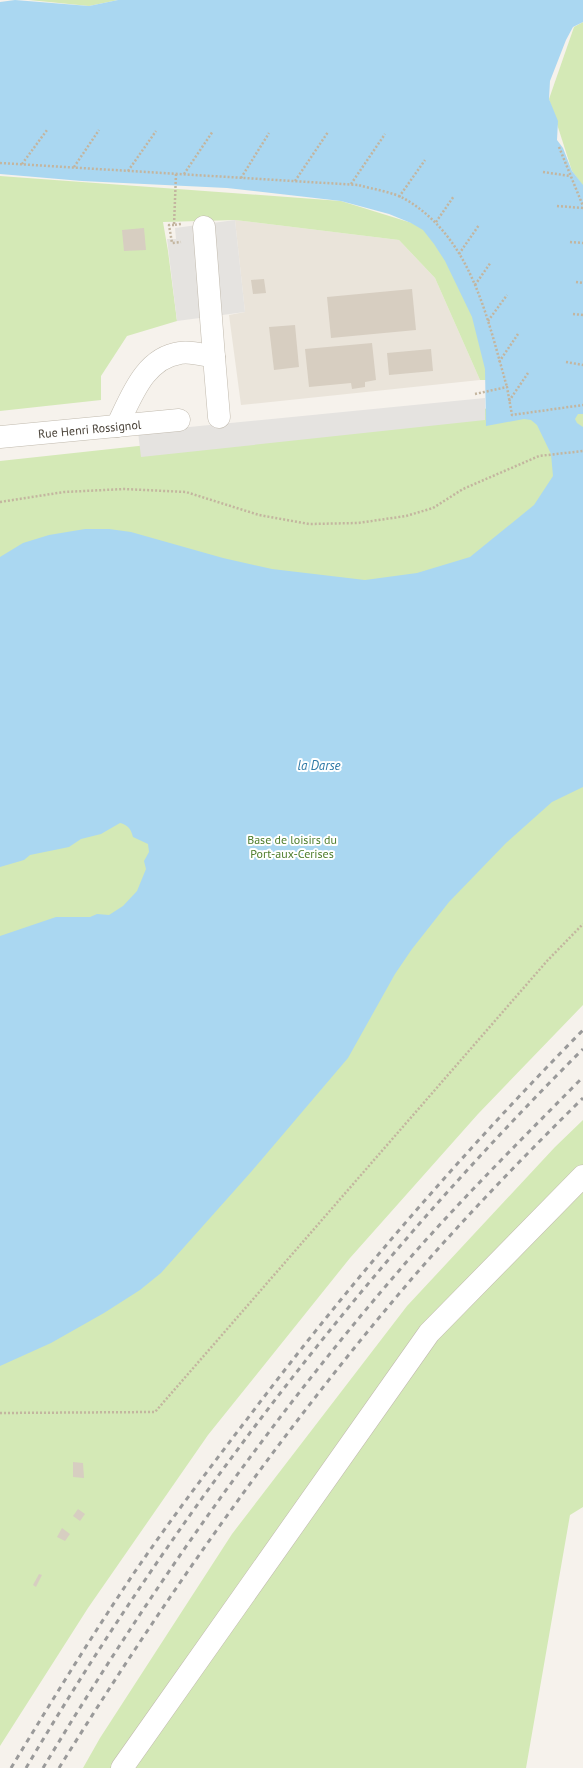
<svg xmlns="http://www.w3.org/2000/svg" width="583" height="1768" viewBox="0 0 583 1768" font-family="'PT Sans',sans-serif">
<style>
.residential{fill:#eae4da}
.green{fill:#d4e9b6}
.parking{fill:#e5e3e0}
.water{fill:#aad7f1}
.building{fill:#d7cec1}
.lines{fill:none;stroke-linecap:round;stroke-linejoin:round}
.minor-casing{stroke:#c1baae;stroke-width:23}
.path{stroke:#c3b59f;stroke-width:2.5;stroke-dasharray:2 2;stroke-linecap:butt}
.minor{stroke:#fff;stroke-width:22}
.rail{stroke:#9a9a9a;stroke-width:3;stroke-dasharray:5 5;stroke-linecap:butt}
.labels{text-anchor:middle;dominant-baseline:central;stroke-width:4;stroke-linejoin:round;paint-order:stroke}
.street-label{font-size:12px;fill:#4a4339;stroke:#fff}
.park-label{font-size:12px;fill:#4e7d2b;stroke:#fff}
.water-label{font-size:13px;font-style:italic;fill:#2e79a6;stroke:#fff}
</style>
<rect width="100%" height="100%" fill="#f6f2ec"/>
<polygon class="residential" points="235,220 399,240 435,278 480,380 241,405 229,315 245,312"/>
<g class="green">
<polygon points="29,0 118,0 89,6"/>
<polygon points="583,22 583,186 572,171 549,99 574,27"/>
<polygon points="0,176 341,201 428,228 468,290 498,380 480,380 435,278 399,240 235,220 163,222 168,251 177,321 127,336 101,376 101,400 0,411"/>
<polygon points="583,398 583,1005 478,1114 350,1258 208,1435 88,1608 0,1746 0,461"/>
<polygon points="583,1120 583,1507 570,1515 526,1768 83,1768 100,1738 232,1534 407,1306 555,1147"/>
</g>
<g class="parking">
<polygon points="235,220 245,312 177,321 167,239 176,239 175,228"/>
<polygon points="485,398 485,420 141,457 138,432"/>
</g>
<path class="water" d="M15,0L89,6L118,0H583V22L573,27L566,40L550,81L549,99L558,121L557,140L563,148L572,171L583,185V414H578L575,419L577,423L583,427V787L552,802L506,843L449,902L412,949L395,974L348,1058L251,1172L161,1273L140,1290L104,1313L51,1343L0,1366V936L56,917H90L97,914L109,915L123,906L137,891L146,869L144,861L149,852L148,844L133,837C131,829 128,825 120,823L101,834L81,839L69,847L30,855L24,860L0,867V557L23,543L49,535L85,529H109L131,532L223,558L272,569L365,580L417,573L470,557L534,505L553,476L551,454L537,425L531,420L524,419L486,426L485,369L472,317L445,261L434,244L423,230L411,223L389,214L341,201L227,188L82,181L0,174V2Z"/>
<g class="building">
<polygon points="144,228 146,250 124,251 122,230"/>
<polygon points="264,279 266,293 253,294 251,280"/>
<polygon points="412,289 416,330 331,338 327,297"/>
<polygon points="295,325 299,367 274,370 269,327"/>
<polygon points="372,343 376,380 365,382 365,387 352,389 351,383 309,387 305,349"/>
<polygon points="431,349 433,371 389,375 387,353"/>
<polygon points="73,1462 83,1463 84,1478 73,1477"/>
<polygon points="78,1509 85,1514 80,1521 73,1516"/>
<polygon points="62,1528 70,1534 65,1541 57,1537"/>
<polygon points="39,1574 42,1575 36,1587 33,1585"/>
</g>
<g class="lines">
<defs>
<g id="minor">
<polyline points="204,227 214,357"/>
<path d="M117,426C131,398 144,358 180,353C191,351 203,355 214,357L219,417"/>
<path id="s1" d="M0,437L179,420"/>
<polyline points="122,1768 429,1333 583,1176"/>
</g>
</defs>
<use href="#minor" class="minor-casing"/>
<g class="path">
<polyline points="559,147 583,206"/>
<path d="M0,163L358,185C372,189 393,192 405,199C472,238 487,318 507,387"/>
<polyline points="22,164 47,130"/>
<polyline points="74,167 99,130"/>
<polyline points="128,171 156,131"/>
<polyline points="543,172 570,176"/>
<polyline points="176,174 174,225 181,224"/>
<polyline points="184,174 213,131"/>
<polyline points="241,178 269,133"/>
<polyline points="295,181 328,132"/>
<polyline points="351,184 385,134"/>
<polyline points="399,197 425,160"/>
<polyline points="557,206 583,208"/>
<polyline points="436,222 454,196"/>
<polyline points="174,225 169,225 172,243 181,242"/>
<polyline points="570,242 583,243"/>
<polyline points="459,254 479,225"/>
<polyline points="576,282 583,283"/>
<polyline points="475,285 491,262"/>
<polyline points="573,314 583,315"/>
<polyline points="488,321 507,295"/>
<polyline points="499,362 518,334"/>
<polyline points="566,362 583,365"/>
<polyline points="475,394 507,387 512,415 583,405"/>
<polyline points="509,401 528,373"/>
<polyline points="0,502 64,492 124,489 186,492 259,515 309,524 358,523 406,516 433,508 463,489 539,456 583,451"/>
<polyline points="0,1413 155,1412 547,961 583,924"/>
</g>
<use href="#minor" class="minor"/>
<g class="rail">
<path d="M11,1768C51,1702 91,1637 134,1573C171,1519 211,1466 251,1414C353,1279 464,1151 583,1030"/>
<path d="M26,1768C179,1509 370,1261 583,1049"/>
<path d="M43,1768C149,1592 268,1422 403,1266C460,1200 522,1139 583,1077"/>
<path d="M59,1768C166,1596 283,1429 415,1275C468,1214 525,1155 583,1098"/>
</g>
</g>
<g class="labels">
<g class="street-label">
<text stroke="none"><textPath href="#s1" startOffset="90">Rue Henri Rossignol</textPath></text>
</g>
<g class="park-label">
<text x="292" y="839">Base de loisirs du<tspan x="292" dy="14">Port-aux-Cerises</tspan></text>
</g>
<g class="water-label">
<text x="319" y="765">la Darse</text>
</g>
</g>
</svg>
